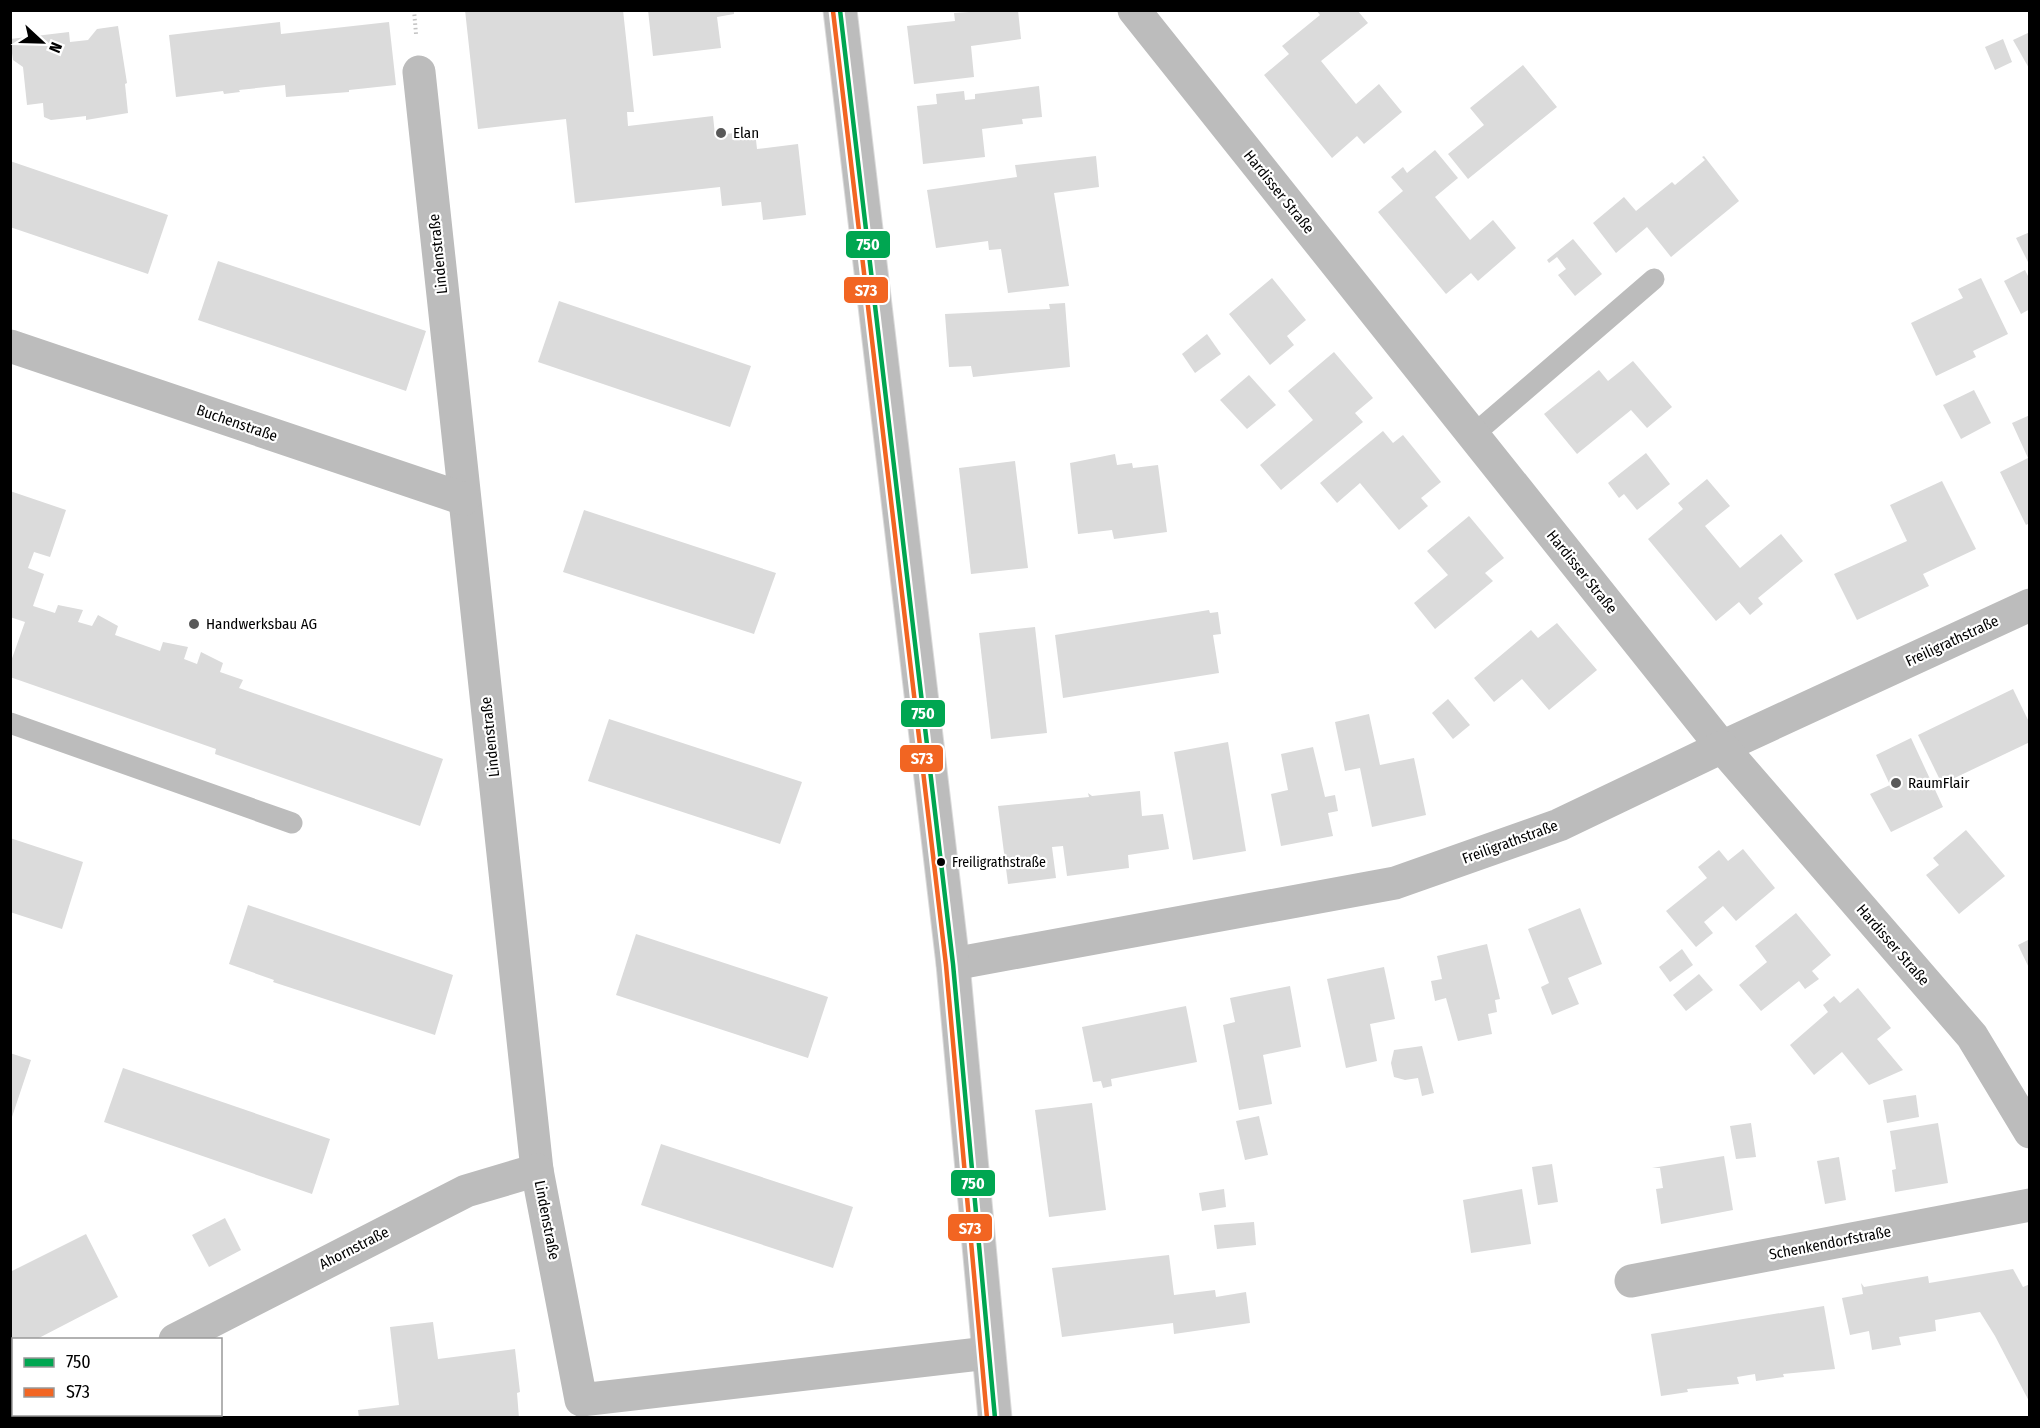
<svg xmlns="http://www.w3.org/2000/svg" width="2040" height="1428" viewBox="0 0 2040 1428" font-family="'Fira Sans Condensed',sans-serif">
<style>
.building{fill:#dbdbdb}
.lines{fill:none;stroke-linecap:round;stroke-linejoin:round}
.primary-casing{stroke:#dbdbdb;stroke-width:35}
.path{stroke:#c2c2c2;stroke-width:4;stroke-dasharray:1.5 3;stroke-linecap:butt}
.service{stroke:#bcbcbc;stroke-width:21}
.minor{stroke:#bcbcbc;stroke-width:33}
.tertiary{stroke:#bcbcbc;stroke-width:33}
.primary{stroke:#bcbcbc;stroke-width:33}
.bus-1-casing{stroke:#fff;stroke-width:9}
.bus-2-casing{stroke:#fff;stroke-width:9}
.bus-1{stroke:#00a651;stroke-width:4.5}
.bus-2{stroke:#f26522;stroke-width:4.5}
.poi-dot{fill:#595959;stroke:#fff;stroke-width:2}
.bus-dot{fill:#000;stroke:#fff;stroke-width:2}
.labels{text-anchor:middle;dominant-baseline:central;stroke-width:4.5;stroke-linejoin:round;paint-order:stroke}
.bus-label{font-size:14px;fill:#000;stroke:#fff;text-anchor:start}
.poi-label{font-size:15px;fill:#000;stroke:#fff;text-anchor:start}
.street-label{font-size:15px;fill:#000;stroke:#fff}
.line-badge{stroke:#fff;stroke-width:2}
.badge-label{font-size:16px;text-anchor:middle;font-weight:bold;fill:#fff}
</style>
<rect width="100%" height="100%" fill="#fff"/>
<g class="building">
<polygon points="465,10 623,10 634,112 627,112 628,126 713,116 715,135 755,131 757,149 798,144 806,215 763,220 761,202 722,206 720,187 575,203 566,119 478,129"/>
<polygon points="648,10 734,10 734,14 717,17 721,48 653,56"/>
<polygon points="1000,10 1018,10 1021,39 971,46 974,77 914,84 907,26 955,21 954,13"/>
<polygon points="1316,10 1357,10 1368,23 1321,61 1356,104 1379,84 1402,112 1364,144 1357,136 1332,158 1264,75 1289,54 1282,46 1320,15"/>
<polygon points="280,22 281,34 389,22 396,85 349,90 349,92 286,97 285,85 239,90 240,92 224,94 223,91 176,97 169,35"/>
<polygon points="118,26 127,83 125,84 128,113 86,120 86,116 51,120 44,117 43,103 27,105 23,67 13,60 10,39 69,32 70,42 88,40 97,29"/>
<polygon points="2030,32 2030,70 2013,40"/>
<polygon points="2003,39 2012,62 1995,70 1985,47"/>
<polygon points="1523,65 1557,107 1468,179 1448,154 1484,125 1470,108"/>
<polygon points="1039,86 1042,117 1022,119 1023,124 982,129 985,157 923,164 917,106 937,104 936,94 964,91 965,100 975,99 975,94"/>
<polygon points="1435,150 1458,178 1435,197 1470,240 1493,220 1516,248 1478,281 1471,273 1446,294 1378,212 1403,191 1391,177 1403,167 1407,173"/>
<polygon points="1096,156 1099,187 1054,193 1069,286 1008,293 1001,249 989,250 988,241 936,248 927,190 1017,177 1015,165"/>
<polygon points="1704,156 1739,201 1671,257 1647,227 1616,253 1593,223 1624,197 1636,211 1672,182 1675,185 1705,160 1702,157"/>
<polygon points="10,161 168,215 148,274 10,227"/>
<polygon points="2030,232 2030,266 2016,238"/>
<polygon points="1573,239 1602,274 1575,296 1558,275 1566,269 1557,257 1549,263 1547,260"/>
<polygon points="218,261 426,331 406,391 198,320"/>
<polygon points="2025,270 2030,280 2030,309 2021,314 2004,281"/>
<polygon points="1272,278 1306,320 1287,336 1294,345 1270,365 1229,314"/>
<polygon points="1981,278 2008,334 1973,351 1976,357 1936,376 1911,323 1963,298 1958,289"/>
<polygon points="559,301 751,366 730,427 538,362"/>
<polygon points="1065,303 1070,367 973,377 971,366 949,367 945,314 1050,309 1049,304"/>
<polygon points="1207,334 1221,354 1195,373 1182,354"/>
<polygon points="1334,352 1373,398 1355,413 1363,422 1281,490 1260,465 1313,420 1288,391"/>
<polygon points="1633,361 1672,407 1647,428 1631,410 1577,454 1544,414 1599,370 1608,381"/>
<polygon points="1249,375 1276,405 1247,429 1220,400"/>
<polygon points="1974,390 1991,423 1961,439 1943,405"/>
<polygon points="2030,415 2030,523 2026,525 2000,472 2028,458 2012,423"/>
<polygon points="1383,431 1393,443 1403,435 1441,482 1421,498 1428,506 1399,530 1360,483 1337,503 1320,483"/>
<polygon points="1646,453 1670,484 1637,510 1624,494 1619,498 1608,483"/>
<polygon points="1115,454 1117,465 1132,463 1133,468 1158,465 1167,532 1114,539 1112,530 1078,534 1070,463"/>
<polygon points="1015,461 1028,568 971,574 959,468"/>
<polygon points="1707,479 1730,506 1705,526 1740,568 1781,534 1803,561 1758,598 1763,604 1750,615 1739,602 1716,621 1648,539 1683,509 1678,503"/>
<polygon points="1942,481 1976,549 1923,574 1929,586 1857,620 1834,574 1907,541 1890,505"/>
<polygon points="10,491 66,510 50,557 34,552 28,568 44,574 33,606 55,613 58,605 83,610 78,622 92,626 98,615 118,626 115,635 160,651 163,642 188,647 184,659 197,664 201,652 223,663 220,672 243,680 239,688 443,759 420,826 215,754 216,749 10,677 10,664 25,622 10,617"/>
<polygon points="584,510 776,573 754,634 563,572"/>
<polygon points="1469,516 1504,558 1485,573 1493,581 1435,629 1414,603 1448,575 1427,551"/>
<polygon points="1209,610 1210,613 1218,612 1221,634 1213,635 1219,673 1063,698 1055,635"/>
<polygon points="1557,623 1597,670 1549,710 1522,679 1494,702 1474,678 1531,630 1538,638"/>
<polygon points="1035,627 1047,733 991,739 979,633"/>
<polygon points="2013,689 2030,724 2030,742 1942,784 1918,735"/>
<polygon points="1448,699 1470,725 1453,739 1432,713"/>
<polygon points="1369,714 1380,765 1414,758 1426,815 1372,827 1360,768 1345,771 1335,722"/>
<polygon points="609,719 802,782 780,844 588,781"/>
<polygon points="1911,738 1943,807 1891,832 1870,794 1890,785 1876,755"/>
<polygon points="1228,742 1246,851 1193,860 1174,752"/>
<polygon points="1313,747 1325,797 1335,795 1338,811 1328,813 1333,836 1281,846 1271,794 1288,790 1281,754"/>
<polygon points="1140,791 1142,816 1163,814 1169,849 1128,855 1129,868 1067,876 1063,846 1052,847 1056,878 1008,884 998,806 1089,797 1088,793 1092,796"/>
<polygon points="1966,830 2005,876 1959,914 1926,875 1939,865 1933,858"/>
<polygon points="10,838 83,862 62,929 10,912"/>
<polygon points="1743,849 1775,888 1736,921 1723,906 1704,922 1713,933 1696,947 1666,911 1707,878 1698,867 1719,850 1728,861"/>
<polygon points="248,905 453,975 435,1035 273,982 274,980 229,964"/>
<polygon points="1580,908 1602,964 1568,978 1579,1004 1552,1015 1541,987 1549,983 1528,929"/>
<polygon points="1796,913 1831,955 1812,971 1819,979 1805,989 1799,981 1761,1011 1739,985 1767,962 1755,946"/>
<polygon points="636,934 828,997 808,1058 616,995"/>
<polygon points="2030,939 2030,970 2018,945"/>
<polygon points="1487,944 1500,999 1495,1000 1497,1012 1488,1014 1492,1034 1458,1041 1446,998 1435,1001 1431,981 1442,979 1437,956"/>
<polygon points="1682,949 1693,965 1670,982 1659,967"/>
<polygon points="1384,967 1395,1019 1370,1024 1377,1061 1346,1068 1327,979"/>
<polygon points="1699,974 1713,990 1686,1011 1673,995"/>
<polygon points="1290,986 1301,1047 1263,1055 1272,1104 1239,1110 1223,1025 1235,1022 1230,998"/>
<polygon points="1858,988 1891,1028 1877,1039 1903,1070 1869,1085 1842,1052 1814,1075 1790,1045 1828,1012 1823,1005 1834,996 1840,1003"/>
<polygon points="1186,1006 1197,1062 1111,1079 1112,1086 1103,1088 1101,1081 1093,1082 1082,1027"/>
<polygon points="1422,1046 1434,1093 1422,1096 1418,1078 1405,1080 1394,1077 1391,1063 1394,1050"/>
<polygon points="10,1053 31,1060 11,1120 10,1120"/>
<polygon points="123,1068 330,1139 312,1194 104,1122"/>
<polygon points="1916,1095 1919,1117 1887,1123 1883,1100"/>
<polygon points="1092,1103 1106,1210 1049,1217 1035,1110"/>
<polygon points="1259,1116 1268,1155 1245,1160 1236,1121"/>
<polygon points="1751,1123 1756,1157 1736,1159 1730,1126"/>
<polygon points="1938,1123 1948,1183 1895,1192 1892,1170 1896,1169 1890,1131"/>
<polygon points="661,1144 853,1207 833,1268 641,1205"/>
<polygon points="1724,1156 1733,1210 1661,1224 1656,1189 1663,1188 1660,1168 1652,1168"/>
<polygon points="1839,1157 1846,1200 1825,1204 1817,1161"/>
<polygon points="1552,1164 1558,1202 1538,1205 1532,1167"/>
<polygon points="1224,1189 1226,1207 1202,1211 1199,1193"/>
<polygon points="1522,1189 1531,1244 1471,1253 1463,1200"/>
<polygon points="225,1218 241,1250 209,1267 192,1235"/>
<polygon points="1254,1222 1256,1245 1217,1249 1214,1225"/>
<polygon points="86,1234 118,1297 35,1340 14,1340 14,1350 10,1352 10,1272"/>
<polygon points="1169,1255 1174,1295 1215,1290 1216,1297 1246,1292 1250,1323 1174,1334 1173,1323 1062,1337 1052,1268"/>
<polygon points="2013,1269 2023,1287 2030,1284 2030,1403 1995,1336 1980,1312 1935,1320 1936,1331 1899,1337 1901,1345 1872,1350 1869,1331 1850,1335 1842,1298 1863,1294 1861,1283 1864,1287 1928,1276 1929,1283"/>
<polygon points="1824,1306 1835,1369 1783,1374 1784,1377 1756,1381 1755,1374 1737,1377 1739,1384 1687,1389 1688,1392 1661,1396 1651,1334"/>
<polygon points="433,1322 438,1359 515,1349 520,1392 517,1393 519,1418 359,1418 358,1410 399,1405 390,1327"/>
</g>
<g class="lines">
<defs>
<polyline id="primary" points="840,10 953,964 995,1418"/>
</defs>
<use href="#primary" class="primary-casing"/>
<polyline class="path" points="414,10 416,34"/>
<g class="service">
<polyline points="1473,435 1654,279"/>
<polyline points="10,723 292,823"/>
</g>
<g class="minor">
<polyline points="1134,10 1722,747 2030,605"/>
<polyline points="419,72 537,1170 581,1400 988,1353"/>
<polyline points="10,346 464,499"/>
<polyline points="1631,1281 2030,1205"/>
<polyline points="175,1340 466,1191 537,1170"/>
<polyline points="23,1418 29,1414"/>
</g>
<polyline class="tertiary" points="953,964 1395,883 1559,825 1722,747 1972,1036 2030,1132"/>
<use href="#primary" class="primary"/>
<defs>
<polyline id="bus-1" points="840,10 953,964 995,1418"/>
<polyline id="bus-2" points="833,11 946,965 987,1418"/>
</defs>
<use href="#bus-1" class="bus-1-casing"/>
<use href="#bus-2" class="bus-2-casing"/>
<use href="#bus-1" class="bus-1"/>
<use href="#bus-2" class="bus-2"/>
</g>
<g class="poi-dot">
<circle cx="721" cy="133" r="6"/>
<circle cx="194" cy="624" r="6"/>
<circle cx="1896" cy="783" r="6"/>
</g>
<circle class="bus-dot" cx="941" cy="862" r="5"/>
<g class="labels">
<g class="bus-label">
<text x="952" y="862">Freiligrathstraße</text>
</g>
<g class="poi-label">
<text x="733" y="133">Elan</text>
<text x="206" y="624">Handwerksbau AG</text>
<text x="1908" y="783">RaumFlair</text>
</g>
<g class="street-label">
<text transform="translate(1279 192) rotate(51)">Hardisser Straße</text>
<text transform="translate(438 254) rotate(-96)">Lindenstraße</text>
<text transform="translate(237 423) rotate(19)">Buchenstraße</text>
<text transform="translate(1582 572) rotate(51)">Hardisser Straße</text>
<text transform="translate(1952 641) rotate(-25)">Freiligrathstraße</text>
<text transform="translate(490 737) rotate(-96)">Lindenstraße</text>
<text transform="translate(1510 842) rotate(-20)">Freiligrathstraße</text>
<text transform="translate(1893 945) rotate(49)">Hardisser Straße</text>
<text transform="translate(547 1220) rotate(79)">Lindenstraße</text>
<text transform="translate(1830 1243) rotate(-11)">Schenkendorfstraße</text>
<text transform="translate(354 1248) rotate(-27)">Ahornstraße</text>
</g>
</g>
<g class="line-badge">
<rect x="845" y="230" width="46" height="29" rx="6" fill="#00a651"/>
<rect x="843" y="276" width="46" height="28" rx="6" fill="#f26522"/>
<rect x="900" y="699" width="46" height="29" rx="6" fill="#00a651"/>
<rect x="899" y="744" width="45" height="29" rx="6" fill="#f26522"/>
<rect x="950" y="1169" width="46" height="28" rx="6" fill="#00a651"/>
<rect x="947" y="1213" width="46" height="29" rx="6" fill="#f26522"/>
</g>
<g class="badge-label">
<text x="868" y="250">750</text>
<text x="866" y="296">S73</text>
<text x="923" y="719">750</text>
<text x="922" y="764">S73</text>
<text x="973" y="1189">750</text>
<text x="970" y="1234">S73</text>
</g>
<rect width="2040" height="1428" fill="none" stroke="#000000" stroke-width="24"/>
<rect x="12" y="1338" width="210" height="78" fill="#ffffff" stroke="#999999" stroke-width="1.5"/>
<rect x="24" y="1358" width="30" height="9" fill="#00a651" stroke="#999999" stroke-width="1.5"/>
<text x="66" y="1368" font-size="18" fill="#000000">750</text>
<rect x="24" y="1388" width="30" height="9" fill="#f26522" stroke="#999999" stroke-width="1.5"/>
<text x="66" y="1398" font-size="18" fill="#000000">S73</text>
<g transform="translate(42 42) rotate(112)" stroke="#ffffff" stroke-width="4.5" paint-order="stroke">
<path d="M0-4.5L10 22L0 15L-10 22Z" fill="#000000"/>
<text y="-9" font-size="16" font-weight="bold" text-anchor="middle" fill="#000000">N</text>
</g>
</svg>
